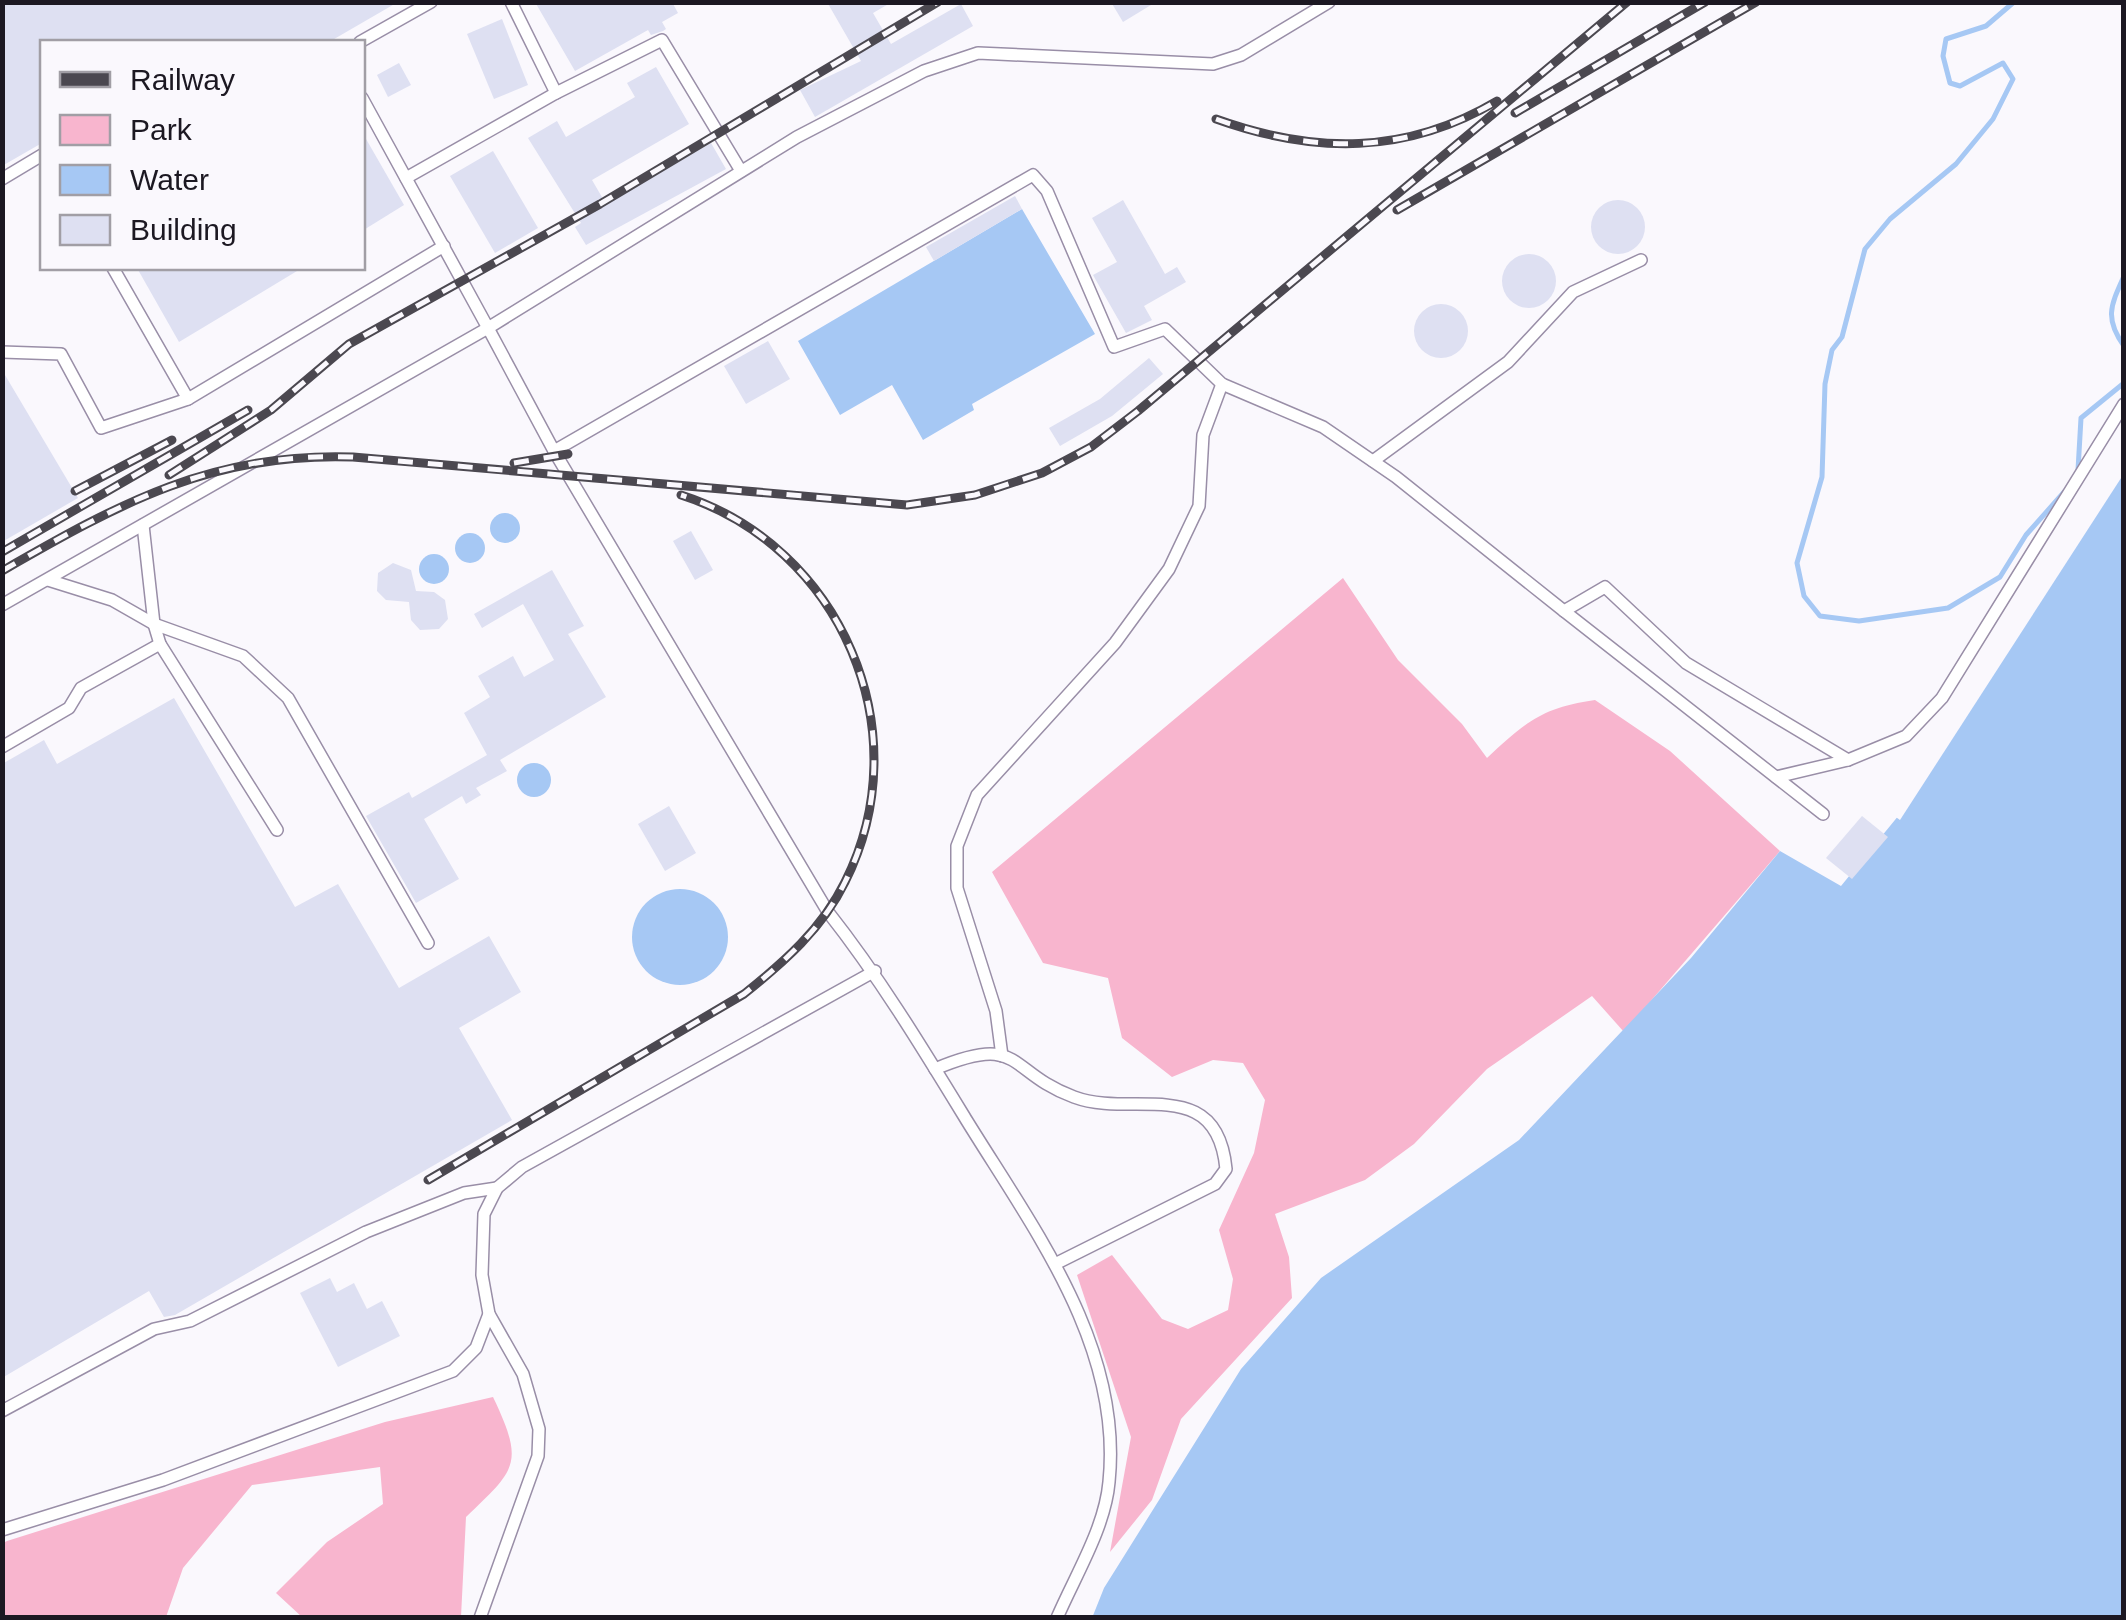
<svg xmlns="http://www.w3.org/2000/svg" width="2126" height="1620" viewBox="0 0 2126 1620" font-family="Arial,sans-serif">
<style>
.green{fill:#f8b5ce}
.water{fill:#a6c8f4}
.pier{fill:#faf8fd}
.lines{fill:none;stroke-linecap:round;stroke-linejoin:round}
.stream{stroke:#a6c8f4;stroke-width:5}
.building{fill:#dee0f2}
.service-casing{stroke:#998ea7;stroke-width:14}
.service{stroke:#fff;stroke-width:11}
.rail-casing{stroke:#4b4850;stroke-width:9}
.rail{stroke:#faf8fd;stroke-width:5;stroke-dasharray:15;stroke-linecap:butt}
</style>
<rect width="100%" height="100%" fill="#faf8fd"/>
<g class="green">
<path d="M1343,578L1398,660L1462,724L1487,758C1526,722 1541,708 1595,700L1670,751L1780,851L1624,1032L1592,996L1487,1069L1414,1144L1365,1180L1275,1214L1289,1257L1292,1298L1181,1419L1152,1500L1110,1552L1131,1437L1077,1275L1112,1255L1162,1319L1188,1329L1228,1310L1233,1279L1219,1230L1254,1153L1265,1100L1243,1063L1213,1060L1172,1077L1122,1038L1108,978L1043,963L992,872Z"/>
<path d="M493,1397C525,1464 516,1469 466,1517L461,1617H302L276,1593L327,1542L383,1504L380,1467L252,1485L183,1568L166,1617H3V1543L7,1541L385,1422Z"/>
</g>
<g class="water">
<polygon points="1022,209 1095,334 972,404 974,410 923,440 892,385 840,415 798,341"/>
<polygon points="2123,459 2123,1617 1092,1618 1104,1588 1241,1369 1321,1278 1519,1140 1691,958 1780,851 1841,886 1899,815"/>
<circle cx="505" cy="528" r="15"/>
<circle cx="470" cy="548" r="15"/>
<circle cx="434" cy="569" r="15"/>
<circle cx="534" cy="780" r="17"/>
<circle cx="680" cy="937" r="48"/>
</g>
<polygon class="pier" points="2124,454 2123,475 1900,820 1893,815 1929,751"/>
<g class="lines">
<g class="stream">
<polyline points="2014,2 1986,26 1946,39 1943,56 1950,83 1960,86 2003,63 2013,79 1993,119 1956,164 1890,219 1865,249 1842,337 1832,350 1825,384 1822,477 1797,563 1804,596 1820,616 1859,621 1948,608 2000,577 2026,535 2065,491"/>
<path d="M2124,276C2111,305 2104,318 2124,346"/>
<polyline points="2078,470 2081,418 2124,383"/>
</g>
</g>
<g class="building">
<polygon points="2,2 398,2 329,42 42,42 42,143 2,166"/>
<polygon points="535,2 672,2 678,13 662,22 666,29 663,31 651,35 648,30 575,71"/>
<polygon points="827,2 892,2 873,13 891,44 961,4 973,26 815,117 800,90 861,61"/>
<polygon points="1111,2 1156,2 1123,22"/>
<polygon points="502,19 528,85 494,99 467,34"/>
<polygon points="399,63 411,85 388,97 377,75"/>
<polygon points="656,67 689,124 592,180 606,204 711,143 726,169 586,245 575,227 581,223 528,138 557,121 566,137 635,97 627,83"/>
<polygon points="362,132 404,205 362,231"/>
<polygon points="493,151 538,228 495,253 450,176"/>
<polygon points="1015,196 1022,209 934,261 926,247"/>
<circle cx="1618" cy="227" r="27"/>
<polygon points="1123,200 1165,274 1177,267 1186,282 1144,306 1152,320 1126,333 1093,275 1117,262 1092,218"/>
<circle cx="1529" cy="281" r="27"/>
<polygon points="137,268 302,268 179,342"/>
<circle cx="1441" cy="331" r="27"/>
<polygon points="768,341 790,379 746,404 724,366"/>
<polygon points="1149,358 1163,374 1112,416 1060,446 1049,428 1100,399"/>
<polygon points="2,370 78,498 2,542"/>
<polygon points="691,531 713,570 695,580 673,541"/>
<polygon points="393,563 411,570 416,591 434,592 445,600 448,619 439,629 420,630 411,620 409,602 386,600 377,591 378,573"/>
<polygon points="552,570 584,626 568,634 606,697 500,760 507,771 476,788 481,795 466,804 462,796 424,819 459,879 416,903 366,816 409,792 412,798 487,755 464,713 490,697 478,676 513,656 524,677 554,660 523,604 482,628 474,614"/>
<polygon points="174,698 295,907 338,884 399,988 489,936 521,992 459,1028 512,1120 175,1315 164,1317 149,1291 2,1378 2,764 44,740 57,764"/>
<polygon points="669,806 696,853 665,871 638,824"/>
<polygon points="1862,816 1888,837 1852,879 1826,858"/>
<polygon points="330,1278 337,1292 354,1283 367,1309 382,1301 400,1336 338,1367 300,1293"/>
</g>
<g class="lines">
<defs>
<g id="service">
<polyline points="511,2 556,93"/>
<polyline points="360,42 431,2"/>
<polyline points="362,98 488,328 797,137 924,71 978,53 1213,64 1241,55 1329,2"/>
<polyline points="406,178 556,93 662,40 741,171"/>
<polyline points="2,179 42,155"/>
<polyline points="113,268 188,399 444,246"/>
<polyline points="2,352 61,354 101,428 188,399"/>
<polyline points="554,451 1033,175 1047,191 1114,347 1165,329 1222,384 1323,427 1396,477 1564,611 1605,587 1686,663 1848,760"/>
<polyline points="1373,461 1508,362 1573,292 1641,260"/>
<polyline points="143,525 154,624 160,644 277,830"/>
<polyline points="48,580 112,600 154,624 243,656 288,698 428,943"/>
<path d="M2,605L488,328L554,451L828,912C880,978 923,1049 967,1121C1035,1231 1123,1347 1109,1482C1105,1528 1075,1576 1057,1618"/>
<polyline points="1564,611 1823,814"/>
<polyline points="2,747 69,708 81,688 160,644"/>
<polyline points="1776,777 1848,760 1906,736 1942,698 2124,404"/>
<polyline points="1002,1056 996,1011 957,888 957,846 977,795 1115,643 1169,569 1199,506 1203,435 1222,384"/>
<path d="M935,1069C1023,1032 1006,1072 1074,1097C1133,1119 1217,1073 1226,1169L1215,1184L1055,1264"/>
<polyline points="2,1411 154,1329 190,1321 366,1232 464,1193 497,1188"/>
<polyline points="2,1530 163,1480 453,1371 476,1348 489,1314"/>
<polyline points="480,1618 538,1456 539,1429 523,1374 489,1314 482,1275 484,1214 497,1188 522,1167 875,971"/>
</g>
</defs>
<use href="#service" class="service-casing"/>
<use href="#service" class="service"/>
<defs>
<g id="rail">
<polyline points="1515,113 1705,2"/>
<path d="M1216,119C1314,154 1406,155 1497,101"/>
<polyline points="1397,210 1756,2"/>
<polyline points="514,463 568,454"/>
<polyline points="169,475 271,410 349,344 600,204 938,2"/>
<polyline points="75,491 172,440"/>
<polyline points="2,552 248,410"/>
<path d="M2,571C120,503 213,452 353,457L907,505L975,495L1042,473L1091,447L1138,411L1627,2"/>
<path d="M428,1180L744,994C784,962 822,929 845,882C921,731 841,546 681,495"/>
</g>
</defs>
<use href="#rail" class="rail-casing"/>
<use href="#rail" class="rail"/>
</g>
<rect width="2126" height="1620" fill="none" stroke="#1c1822" stroke-width="10"/>
<rect x="40" y="40" width="325" height="230" fill="#faf8fd" stroke="#a19ea5" stroke-width="2.5"/>
<rect x="60" y="72" width="50" height="15" fill="#4b4850" stroke="#a19ea5" stroke-width="2.5"/>
<text x="130" y="90" font-size="30" fill="#1c1822">Railway</text>
<rect x="60" y="115" width="50" height="30" fill="#f8b5ce" stroke="#a19ea5" stroke-width="2.5"/>
<text x="130" y="140" font-size="30" fill="#1c1822">Park</text>
<rect x="60" y="165" width="50" height="30" fill="#a6c8f4" stroke="#a19ea5" stroke-width="2.5"/>
<text x="130" y="190" font-size="30" fill="#1c1822">Water</text>
<rect x="60" y="215" width="50" height="30" fill="#dee0f2" stroke="#a19ea5" stroke-width="2.5"/>
<text x="130" y="240" font-size="30" fill="#1c1822">Building</text>
</svg>
